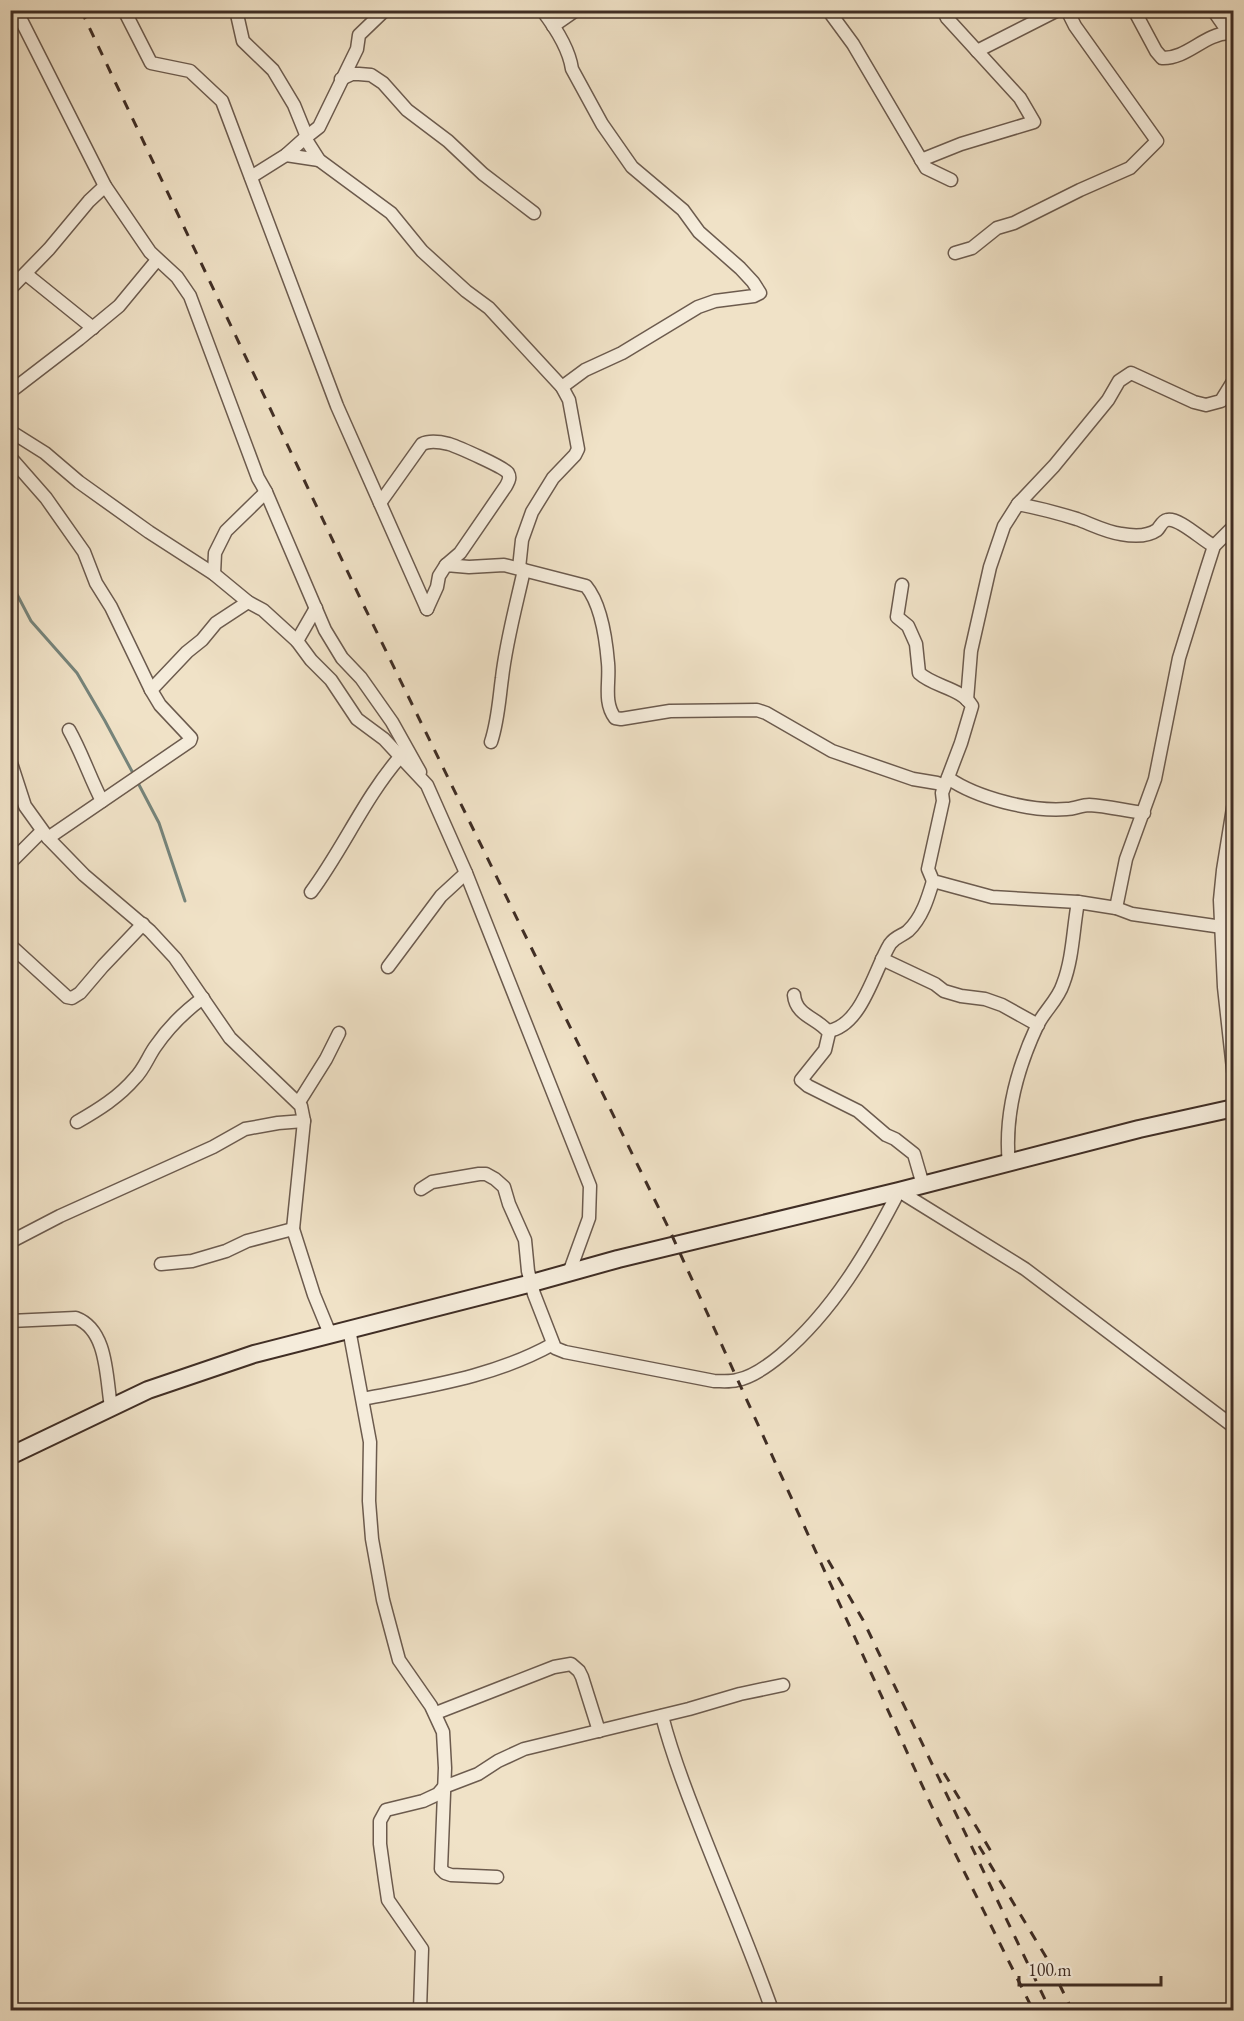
<svg xmlns="http://www.w3.org/2000/svg" width="1244" height="2021" viewBox="0 0 1244 2021" font-family="'EB Garamond',serif">
<style>
.lines{fill:none;stroke-linecap:round;stroke-linejoin:round}
.stream{stroke:#76847b;stroke-width:3}
.minor-casing{stroke:#6c5b4e;stroke-width:15}
.secondary-casing{stroke:#402e25;stroke-width:20}
.minor{stroke:#f5ecdb;stroke-width:12}
.secondary{stroke:#f5ecdb;stroke-width:16}
.rail{stroke:#402e25;stroke-width:3;stroke-dasharray:10 10;stroke-linecap:butt}
</style>
<rect width="100%" height="100%" fill="#f0e2c7"/>
<filter id="stains"><feTurbulence type="fractalNoise" baseFrequency=".00333" numOctaves="4"/><feColorMatrix values="0 0 0 0 .2 0 0 0 0 .09 0 0 0 0 .02 0 0 0 .5 -.17"/></filter>
<radialGradient id="worn" r=".72"><stop offset=".6" stop-color="#630" stop-opacity="0"/><stop offset="1" stop-color="#630" stop-opacity=".3"/></radialGradient>
<g class="lines">
<g class="stream">
<polyline points="10,581 31,621 77,673 105,721 134,775"/>
<polyline points="137,781 159,823 185,901"/>
</g>
<defs>
<g id="minor">
<polyline points="16,10 105,186 150,252 177,277 190,296 258,478 266,492 325,630 342,658 361,678 392,722 420,772"/>
<polyline points="124,10 151,63 190,71 222,101 337,406 427,609"/>
<polyline points="236,10 243,41 273,70 294,105 307,137"/>
<path d="M542,10C555,27 569,48 572,69L602,124L632,167L683,210L699,232L740,268L753,282L760,293L754,296L715,301L698,307L622,353L585,370L562,387"/>
<polyline points="828,10 853,44 926,168 951,180"/>
<path d="M1134,10L1156,51L1162,58C1187,59 1204,34 1229,33L1234,37"/>
<polyline points="1213,10 1229,33"/>
<polyline points="553,26 576,10"/>
<polyline points="977,51 1058,10"/>
<polyline points="341,79 352,74 359,74 371,75 383,83 407,110 448,141 483,174 534,213"/>
<polyline points="305,138 319,127 357,49 359,35 385,10"/>
<polyline points="286,155 319,160"/>
<polyline points="921,160 961,144 1034,122 1020,98 947,18 943,10"/>
<polyline points="251,177 286,155 305,138 319,160 391,213 422,251 466,291 489,308 562,387 569,400 578,449 575,455 553,478 532,512 522,540 519,568"/>
<polyline points="955,253 972,248 997,228 1014,223 1080,190 1130,168 1157,141 1075,26 1067,10"/>
<polyline points="26,274 93,328"/>
<polyline points="10,289 49,249 89,201 105,186"/>
<polyline points="10,392 79,339 119,306 157,260"/>
<polyline points="10,431 45,453 79,482 149,532 214,574 248,602"/>
<polyline points="10,457 46,498 84,552 96,583 111,607 151,690"/>
<path d="M380,503L422,444C430,440 441,442 449,444C458,447 504,467 508,473C511,478 508,482 506,486L460,553L446,565"/>
<polyline points="1018,504 1054,466 1108,400 1119,381 1131,373 1194,402 1206,405 1221,401 1234,380"/>
<polyline points="214,574 215,553 226,531 266,492"/>
<path d="M902,585L897,617L908,626L916,644L919,673C934,687 962,688 972,706L961,743L942,793L943,801L928,869L933,881L992,897L1078,902L1116,908L1132,914L1222,927"/>
<path d="M427,609L437,587L439,576L446,565L469,567L504,565L586,586C601,604 606,639 608,663C610,682 603,702 615,718L621,719L670,711L757,710L766,713L832,751L913,779L937,783L944,786"/>
<polyline points="297,641 316,608"/>
<path d="M967,700L971,651L990,567L1004,526L1018,504C1038,508 1058,513 1077,519C1091,524 1106,532 1121,534C1132,536 1147,537 1157,530C1160,527 1162,521 1167,520C1179,517 1203,541 1214,546"/>
<path d="M69,730C82,753 90,778 102,801"/>
<path d="M491,742C498,721 499,700 502,678C506,642 516,606 524,570"/>
<polyline points="10,760 25,806 48,838 84,875 150,931 175,958 230,1038 301,1106 304,1121 293,1229 314,1295 330,1334"/>
<path d="M948,778C977,798 1031,812 1067,809C1074,809 1082,805 1089,805C1108,806 1126,811 1144,813"/>
<polyline points="1234,802 1223,870 1220,900 1224,987 1234,1078"/>
<polyline points="48,838 190,741 191,738 160,705 151,690 187,652 202,640 216,623 248,602 263,610 297,641 311,660 331,680 357,719 384,739 427,785 466,873 590,1186 589,1218 569,1273"/>
<polyline points="10,863 42,831"/>
<path d="M311,892C343,849 365,797 400,757"/>
<polyline points="1116,908 1126,859 1155,779 1179,658 1206,571 1214,546 1234,526"/>
<polyline points="10,945 67,997 72,998 80,993 103,966 143,924"/>
<polyline points="882,959 935,984 944,991 961,996 985,999 1002,1005 1038,1025"/>
<polyline points="388,967 441,896 466,873"/>
<path d="M794,995C796,1017 819,1018 829,1033L825,1050L801,1080L808,1086L858,1111L886,1135L895,1139L914,1154L923,1185"/>
<path d="M828,1031C862,1026 874,970 890,944C896,936 902,936 908,931C922,918 928,898 933,881"/>
<polyline points="299,1102 326,1059 339,1033"/>
<path d="M77,1122C98,1110 119,1097 135,1078C144,1069 148,1057 155,1047C168,1028 185,1011 203,998"/>
<path d="M1009,1164C1004,1117 1017,1069 1037,1026C1044,1011 1058,1000 1063,984C1073,958 1073,929 1078,902"/>
<path d="M421,1189L432,1182L479,1174H486L495,1179L504,1187L509,1204L525,1240L528,1271L534,1294L555,1348L565,1352L714,1381C722,1381 730,1382 737,1380C753,1377 769,1365 781,1355C833,1311 868,1251 899,1191L1025,1269L1234,1427"/>
<polyline points="10,1242 60,1216 213,1147 245,1129 278,1123 304,1121"/>
<polyline points="161,1264 192,1261 226,1251 247,1241 293,1229"/>
<path d="M10,1321L76,1318C108,1330 106,1378 111,1407"/>
<polyline points="349,1329 370,1442 369,1501 372,1539 383,1600 399,1660 431,1706 443,1732 445,1768 441,1869 445,1873 451,1875 497,1877"/>
<path d="M363,1399C428,1386 494,1377 553,1344"/>
<polyline points="436,1713 554,1667 571,1664 579,1671 582,1677 599,1731"/>
<path d="M662,1716C671,1751 683,1783 696,1816C721,1881 749,1945 772,2010"/>
<polyline points="420,2010 422,1949 388,1900 385,1880 380,1844 380,1821 386,1810 423,1801 438,1794 444,1787 478,1774 498,1761 524,1749 689,1709 740,1694 783,1685"/>
</g>
<polyline id="secondary" points="10,1456 148,1390 254,1354 532,1283 618,1259 899,1191 1139,1129 1234,1108"/>
</defs>
<use href="#minor" class="minor-casing"/>
<use href="#secondary" class="secondary-casing"/>
<use href="#minor" class="minor"/>
<use href="#secondary" class="secondary"/>
<g class="rail">
<polyline points="81,10 362,602 669,1229 932,1807 1033,2010"/>
<polyline points="828,1560 863,1620 1050,2010"/>
<polyline points="944,1773 992,1853"/>
<polyline points="979,1846 1046,1957 1072,2010"/>
</g>
</g>
<rect width="1244" height="2021" fill="none" stroke="#f0e2c7" stroke-width="36"/>
<rect x="12" y="12" width="1220" height="1997" fill="none" stroke="#402e25" stroke-width="3"/>
<rect x="18" y="18" width="1208" height="1985" fill="none" stroke="#402e25" stroke-width="1.5"/>
<path d="M1019 1976v9h142v-9" fill="none" stroke="#402e25" stroke-width="3"/>
<text x="1028" y="1976" font-size="18" fill="#402e25" stroke="#f5ecdb" stroke-width="4.5" paint-order="stroke">100 m</text>
<rect width="100%" height="100%" filter="url(#stains)"/>
<rect width="100%" height="100%" fill="url(#worn)"/>
</svg>
